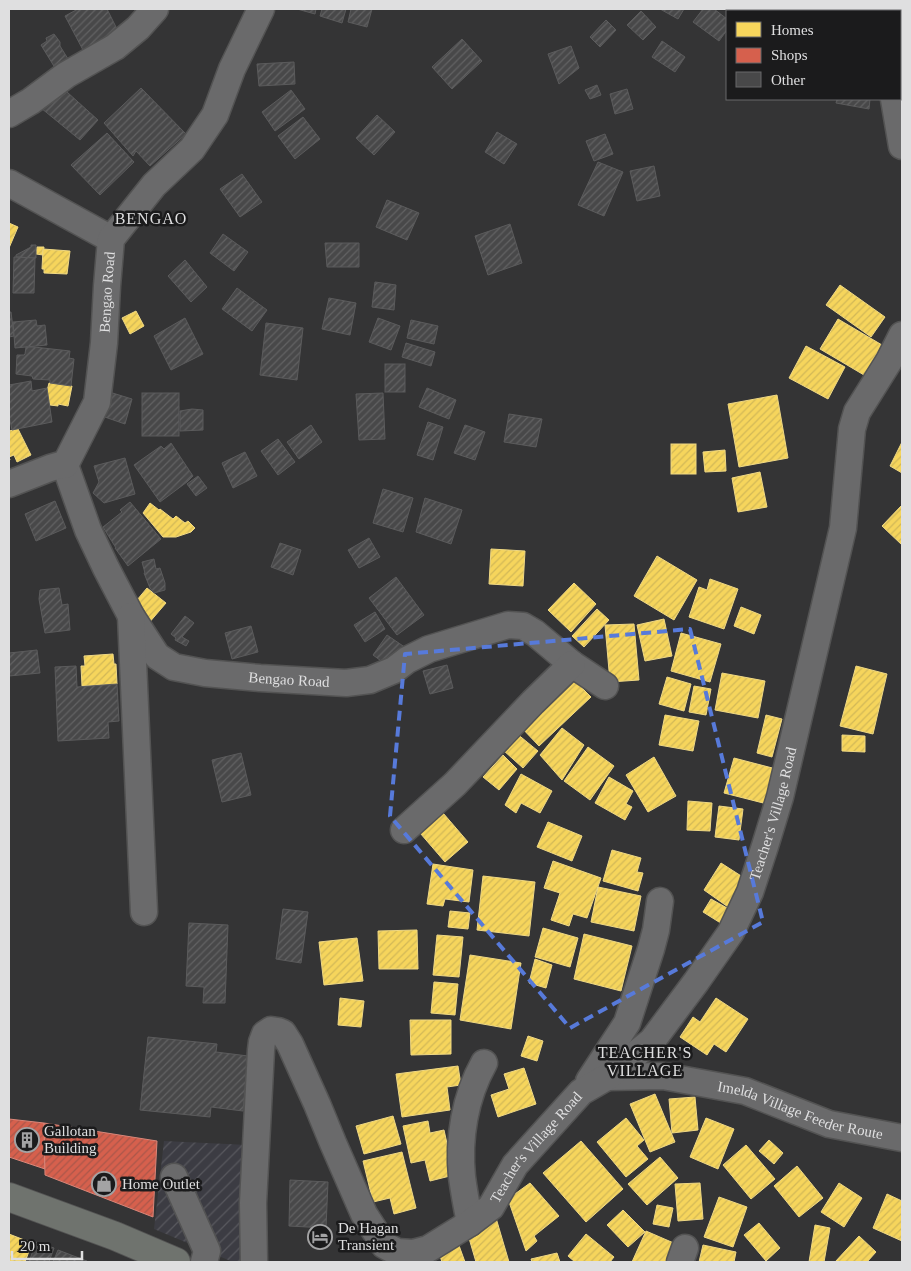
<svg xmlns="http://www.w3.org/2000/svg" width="911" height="1271" viewBox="0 0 911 1271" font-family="Georgia,serif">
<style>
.industrial{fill:url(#industrial-furrows)}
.homes{fill:url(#homes-hatch);stroke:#efd884}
.shops{fill:url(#shops-hatch);stroke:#d98679}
.building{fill:url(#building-hatch);stroke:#5b5b5c}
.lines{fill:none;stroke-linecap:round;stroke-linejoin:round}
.minor-casing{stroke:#535353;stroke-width:29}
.major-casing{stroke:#535353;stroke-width:30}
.path{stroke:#686869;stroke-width:3;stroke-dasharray:2.5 4;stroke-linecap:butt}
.minor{stroke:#6a6a6b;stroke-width:26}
.major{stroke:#6f736e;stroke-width:28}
.marked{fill:none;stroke:#577ada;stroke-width:4;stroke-dasharray:10 6;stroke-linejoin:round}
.labels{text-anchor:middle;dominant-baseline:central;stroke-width:5;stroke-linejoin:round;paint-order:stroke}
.street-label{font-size:15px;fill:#dfdfe0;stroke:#1b1b1c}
.poi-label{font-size:15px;fill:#dfdfe0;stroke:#1b1b1c;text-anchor:start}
.neighbourhood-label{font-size:16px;letter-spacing:1px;fill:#dfdfe0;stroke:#1b1b1c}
</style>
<defs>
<pattern id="industrial-furrows" width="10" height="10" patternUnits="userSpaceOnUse" patternTransform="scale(1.25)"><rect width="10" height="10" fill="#3c3c43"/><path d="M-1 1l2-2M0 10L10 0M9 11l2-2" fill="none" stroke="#58585e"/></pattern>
<pattern id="homes-hatch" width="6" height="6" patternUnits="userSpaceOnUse" patternTransform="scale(1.25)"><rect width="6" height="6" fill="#f6d55c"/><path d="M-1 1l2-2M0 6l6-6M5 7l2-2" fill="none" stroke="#d2b857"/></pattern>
<pattern id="shops-hatch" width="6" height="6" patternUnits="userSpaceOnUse" patternTransform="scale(1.25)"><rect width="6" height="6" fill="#d6604d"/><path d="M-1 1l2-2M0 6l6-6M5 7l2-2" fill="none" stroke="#aa574a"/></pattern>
<pattern id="building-hatch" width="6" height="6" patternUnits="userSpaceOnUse" patternTransform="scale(1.25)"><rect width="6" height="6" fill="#484849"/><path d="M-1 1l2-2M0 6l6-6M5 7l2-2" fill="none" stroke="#626263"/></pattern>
</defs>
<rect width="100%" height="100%" fill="#343435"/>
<polygon class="industrial" points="164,1141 248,1145 240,1262 233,1262 154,1229"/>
<g class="homes">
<polygon points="9,223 18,227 9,248"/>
<polygon points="37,247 44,247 43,255 36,254"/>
<polygon points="43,249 70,251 67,274 44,273 44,269 42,269"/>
<polygon points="840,285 885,317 871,337 826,305"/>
<polygon points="136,311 144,326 130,334 122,318"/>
<polygon points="838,319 882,345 864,375 820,349"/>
<polygon points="806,346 845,367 828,399 789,378"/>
<polygon points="49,383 72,386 68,406 58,404 58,406 50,405 47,391"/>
<polygon points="777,395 788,458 739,467 728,404"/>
<polygon points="18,429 31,455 17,462 14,455 9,457 10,460 9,461 9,431"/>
<polygon points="902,442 902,473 890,466"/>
<rect x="671" y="444" width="25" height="30"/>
<polygon points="725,450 726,471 705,472 703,452"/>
<polygon points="760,472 767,507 738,512 732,478"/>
<polygon points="150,503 159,510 160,509 173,519 176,516 185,523 188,521 195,528 191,532 176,537 163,537 143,513"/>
<polygon points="902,505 902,545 882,526"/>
<polygon points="491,549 525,551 523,586 489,584"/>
<polygon points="657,556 697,580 674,620 634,596"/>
<polygon points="710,579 738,589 724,629 689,617 699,587 707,590"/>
<polygon points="574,583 596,604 571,632 548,610"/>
<polygon points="147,588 166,603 148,624 138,605 140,603 137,600"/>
<polygon points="741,607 761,615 754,634 734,626"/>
<polygon points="597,609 609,620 584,647 572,636"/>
<polygon points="664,619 672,656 645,661 637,625"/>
<polygon points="634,624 639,680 610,682 605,625"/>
<polygon points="681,633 721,644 710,682 671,671"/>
<polygon points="113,654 114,664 116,664 117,684 82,686 81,666 85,666 84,656"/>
<polygon points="856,666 887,674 873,734 840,726"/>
<polygon points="722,673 765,681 758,718 715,710"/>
<polygon points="570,676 591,697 539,746 519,725"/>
<polygon points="667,677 691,684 684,711 659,704"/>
<polygon points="694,686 711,689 706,715 689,712"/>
<polygon points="665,715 699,721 693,751 659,745"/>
<polygon points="766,715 782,719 772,757 757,753"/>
<polygon points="562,728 584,745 562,780 540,755"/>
<polygon points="516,733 538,751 523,768 503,750"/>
<polygon points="842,735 865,736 865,752 842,751"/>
<polygon points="588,747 614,766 590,800 564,781"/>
<polygon points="503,755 517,769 499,790 483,777"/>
<polygon points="654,757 676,796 648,812 626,775"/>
<polygon points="734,758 780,770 771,805 724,793"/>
<polygon points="521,774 552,791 540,813 521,803 516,813 505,805"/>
<polygon points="609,777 633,791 626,804 632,807 625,820 595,803"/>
<polygon points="688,801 712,803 710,831 687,830"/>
<polygon points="437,806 468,842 445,862 414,826"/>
<polygon points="719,806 743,809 739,840 715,837"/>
<polygon points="548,822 582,836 572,861 537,847"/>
<polygon points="612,850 641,858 637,872 643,873 638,891 603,881"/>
<polygon points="553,861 601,878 587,918 573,914 569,926 551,920 560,893 544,888"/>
<polygon points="721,863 749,881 731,909 704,890"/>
<polygon points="433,864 473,870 469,902 445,899 443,906 427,904"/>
<polygon points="483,876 535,882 529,936 477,930"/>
<polygon points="598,887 641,896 634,931 591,922"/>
<polygon points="711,899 736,913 727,927 703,912"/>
<polygon points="450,911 470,913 468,929 448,927"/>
<polygon points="543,928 578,938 570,967 535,957"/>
<polygon points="417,930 418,969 379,969 378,931"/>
<polygon points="584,934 632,946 621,991 574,979"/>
<polygon points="437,935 463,937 459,977 433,975"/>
<polygon points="357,938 363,981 324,985 319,942"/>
<polygon points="470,955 521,963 511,1029 460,1020"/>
<polygon points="535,959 552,965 546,988 529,983"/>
<polygon points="434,982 458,984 455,1015 431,1013"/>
<polygon points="340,998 364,1001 361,1027 338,1025"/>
<polygon points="716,998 748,1019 726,1052 714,1044 707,1055 680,1037 693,1017 700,1022"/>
<polygon points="410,1020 451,1020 451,1054 411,1055"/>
<polygon points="528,1036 543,1041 537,1061 521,1056"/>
<polygon points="458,1066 461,1085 447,1087 450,1110 402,1117 396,1074"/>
<polygon points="524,1068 536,1104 498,1117 491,1095 509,1089 504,1074"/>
<polygon points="655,1094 675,1142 650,1152 630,1104"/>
<polygon points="695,1097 698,1130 672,1133 669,1099"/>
<polygon points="393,1116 401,1144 364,1154 356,1126"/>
<polygon points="626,1118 644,1140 637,1146 648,1159 626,1177 597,1142"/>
<polygon points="706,1118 734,1129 718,1169 690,1157"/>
<polygon points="428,1121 430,1133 444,1130 454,1175 430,1181 425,1160 411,1163 403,1126"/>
<polygon points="769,1140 783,1153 774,1164 759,1151"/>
<polygon points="581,1141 623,1189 586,1222 543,1173"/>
<polygon points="746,1145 775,1179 751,1199 723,1165"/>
<polygon points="402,1152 416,1208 394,1214 390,1198 373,1202 363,1161"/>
<polygon points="660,1157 678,1178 647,1205 628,1184"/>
<polygon points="797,1166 823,1198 799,1217 774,1186"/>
<polygon points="530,1183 559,1216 534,1236 537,1241 526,1251 508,1199"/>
<polygon points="700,1183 703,1219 678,1221 675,1184"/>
<polygon points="839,1183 862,1198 844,1227 821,1212"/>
<polygon points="887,1194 902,1201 902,1241 873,1228"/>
<polygon points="719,1197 747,1207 733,1247 704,1237"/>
<polygon points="657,1205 673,1208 669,1227 653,1224"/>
<polygon points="623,1210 645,1232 628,1247 607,1225"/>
<polygon points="496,1218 509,1262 476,1262 466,1228"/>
<polygon points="759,1223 780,1248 766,1261 744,1235"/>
<polygon points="815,1225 830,1228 824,1262 809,1262"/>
<polygon points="646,1231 676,1244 667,1262 632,1262"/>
<polygon points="9,1234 32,1243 25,1262 9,1262"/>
<polygon points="586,1234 614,1257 610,1262 575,1262 568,1256"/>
<polygon points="859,1236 876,1252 867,1262 835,1262"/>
<polygon points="457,1240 465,1262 442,1262 437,1247"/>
<polygon points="703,1245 736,1252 734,1262 699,1262"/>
<polygon points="557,1253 560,1262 532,1262 531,1259"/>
</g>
<g class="shops">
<polygon points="9,1119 44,1123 45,1169 9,1157"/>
<polygon points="44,1123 157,1141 153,1217 45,1175"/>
</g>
<g class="building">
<polygon points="78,9 107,9 118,31 83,50 65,16"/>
<polygon points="297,9 316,9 315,14"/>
<polygon points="322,9 346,9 342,23 320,16"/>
<polygon points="351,9 372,9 367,27 348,22"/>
<polygon points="660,9 684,9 678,19"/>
<polygon points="703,9 714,9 727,19 727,30 719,41 693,22"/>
<polygon points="641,11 656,27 643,40 627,25"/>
<polygon points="606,20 616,30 600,47 590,37"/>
<polygon points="54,34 60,42 60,46 73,67 60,76 41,45 47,41 46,38"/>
<polygon points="462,39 482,61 452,89 432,67"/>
<polygon points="662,41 685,57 675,72 652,57"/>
<polygon points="571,46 579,68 559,84 548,54"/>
<polygon points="294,62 295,84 259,86 257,64"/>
<polygon points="597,85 601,95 590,99 585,90"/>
<polygon points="141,88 186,134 150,166 136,151 133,156 104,123"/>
<polygon points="627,89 633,109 615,114 610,94"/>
<polygon points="291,90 305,109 275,131 262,112"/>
<polygon points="67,92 98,120 80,140 41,108 55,101"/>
<polygon points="837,99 870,99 869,109 836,103"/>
<polygon points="377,115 395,132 374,155 356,138"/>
<polygon points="303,117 320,139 295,159 278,136"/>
<polygon points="497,132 517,144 504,164 485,152"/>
<polygon points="107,133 134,162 100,195 71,165"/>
<polygon points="605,134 613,154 594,161 586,141"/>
<polygon points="598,162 623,172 604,216 578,205"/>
<polygon points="654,166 660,196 637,201 630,171"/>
<polygon points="242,174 262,202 240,217 220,189"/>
<polygon points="387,200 419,213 407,240 376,227"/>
<polygon points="510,224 522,263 488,275 475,236"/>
<polygon points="223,234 248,252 234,271 210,253"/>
<polygon points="325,243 359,243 359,267 327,267"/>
<polygon points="31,245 36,245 36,258 16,257 16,255 31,247"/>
<polygon points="14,257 35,258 34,293 13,293"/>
<polygon points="185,260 207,287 191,302 168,276"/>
<polygon points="375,282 396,285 394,310 372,307"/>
<polygon points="237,288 267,310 252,331 222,309"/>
<polygon points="329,298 356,303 350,335 322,329"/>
<polygon points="9,312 11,312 14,336 9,337"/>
<polygon points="185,318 203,354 171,370 154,336"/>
<polygon points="378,318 400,326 391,350 369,342"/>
<polygon points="36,320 37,326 45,325 47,345 15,348 13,322"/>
<polygon points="411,320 438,326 434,344 407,338"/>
<polygon points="266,323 303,328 297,380 260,375"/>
<polygon points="406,343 435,352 431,366 402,357"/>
<polygon points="26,347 34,347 70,351 69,358 74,359 71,386 50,383 50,380 33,379 32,376 16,374 17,355 24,355 25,354"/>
<rect x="385" y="364" width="20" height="28"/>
<polygon points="31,381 32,391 47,388 52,422 12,430 9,416 9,385"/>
<polygon points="427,388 456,400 449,419 419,407"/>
<polygon points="106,391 132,399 125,424 99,415"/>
<rect x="142" y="393" width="37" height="43"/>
<polygon points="383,393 385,439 359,440 356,394"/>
<polygon points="192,409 203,410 203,430 180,431 180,411"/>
<polygon points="509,414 542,419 536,447 504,442"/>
<polygon points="428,422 443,427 433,460 417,455"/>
<polygon points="311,425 322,442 299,459 287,442"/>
<polygon points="465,425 485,432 475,460 454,453"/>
<polygon points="278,439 295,462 278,475 261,451"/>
<polygon points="171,443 193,476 187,482 160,502 134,465 161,446 164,449"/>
<polygon points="245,452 257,476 233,488 222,463"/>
<polygon points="125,458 135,494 104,503 93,493 99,482 94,466"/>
<polygon points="198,476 207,488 196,496 187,484"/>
<polygon points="383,489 413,498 403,532 373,523"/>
<polygon points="425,498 462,510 451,544 416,532"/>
<polygon points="55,501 66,528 36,541 25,514"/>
<polygon points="130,502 161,539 128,566 115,548 116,548 103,527 122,512 120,510"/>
<polygon points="369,538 380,557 359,568 348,550"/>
<polygon points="280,543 301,550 293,575 271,567"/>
<polygon points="154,559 156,569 160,568 165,583 165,590 154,593 150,588 144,573 145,573 142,562"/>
<polygon points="396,577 424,615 397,635 369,598"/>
<polygon points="59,588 62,605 68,604 70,630 45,633 39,599 40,590"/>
<polygon points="375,612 385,629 365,642 354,625"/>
<polygon points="185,616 194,623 182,637 189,641 186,646 175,640 176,638 171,634"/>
<polygon points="251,626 258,652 232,659 225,633"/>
<polygon points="387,635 406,648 392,669 373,655"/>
<polygon points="37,650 40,673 9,676 9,653"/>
<polygon points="447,665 453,688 430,694 423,671"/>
<polygon points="76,666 77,687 117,684 119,721 108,722 109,738 58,741 55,667"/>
<polygon points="241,753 251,795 222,802 212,760"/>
<polygon points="283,909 308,912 301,963 276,959"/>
<polygon points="189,923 228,925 225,1003 203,1003 204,987 186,986"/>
<polygon points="148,1037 217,1044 216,1052 248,1056 243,1111 211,1107 210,1117 140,1110"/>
<polygon points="290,1180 328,1182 326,1228 289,1226"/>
<polygon points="36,1242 54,1248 49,1262 29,1262"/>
<polygon points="58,1250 87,1261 86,1262 53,1262"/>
</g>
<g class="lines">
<defs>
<g id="minor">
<polyline points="900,65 902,62"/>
<polyline points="894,99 902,146"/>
<polyline points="9,114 31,101 66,75 115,47 138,28 155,9"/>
<polyline points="9,183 111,239"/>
<path id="s1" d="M65,465L88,530L106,568L131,616L157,656L174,667L205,673L260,678L346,683L370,680L394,670L407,660L429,649L508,625L523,626L535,633L572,664L605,686"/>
<path id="s2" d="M9,484L50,468L64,464L65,465L97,402L104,343L107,286L111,239L154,185L192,149L215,115L232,69L261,9"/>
<polyline points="131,616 144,912"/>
<polyline points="404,830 455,784 533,702 572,664"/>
<path id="s3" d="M607,1077L663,1076L745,1091L829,1124L902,1138"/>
<polyline points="589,1081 627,1023 651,949 656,930 660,901"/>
<polyline points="174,1177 207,1251 204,1262"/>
<path d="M470,1223C467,1208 464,1192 462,1177C458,1138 465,1097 484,1063"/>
<path id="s4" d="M254,1262L253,1203L261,1050L262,1042L265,1034L271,1030L278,1031L283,1033L290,1044L317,1104L333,1143L364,1214L384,1245L397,1252L413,1253L428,1249L470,1223L491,1207L515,1165L581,1092L607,1077L652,1041L696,982L731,932L750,892L765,846L780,797L843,528L852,429L857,412L889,361L902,335"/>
<polyline points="680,1262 685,1248"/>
</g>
<polyline id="major" points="9,1197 115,1236 176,1262"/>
</defs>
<use href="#minor" class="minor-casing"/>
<use href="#major" class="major-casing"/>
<polyline class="path" points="729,9 731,11"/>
<use href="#minor" class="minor"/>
<use href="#major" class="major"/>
</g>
<path class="marked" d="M690,629L763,922L570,1028L390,816L405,654Z"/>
<defs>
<symbol id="building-ring" viewBox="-11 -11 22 22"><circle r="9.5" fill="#1b1b1c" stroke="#a3a3a4" stroke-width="1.5"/><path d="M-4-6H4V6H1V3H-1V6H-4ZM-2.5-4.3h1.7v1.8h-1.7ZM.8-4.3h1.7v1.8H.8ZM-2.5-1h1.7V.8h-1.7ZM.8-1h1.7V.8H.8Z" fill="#a3a3a4"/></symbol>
<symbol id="shop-ring" viewBox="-11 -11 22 22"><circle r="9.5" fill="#1b1b1c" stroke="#a3a3a4" stroke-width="1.5"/><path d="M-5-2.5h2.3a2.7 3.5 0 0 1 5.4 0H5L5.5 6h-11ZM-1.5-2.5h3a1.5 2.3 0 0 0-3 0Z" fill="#a3a3a4"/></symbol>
<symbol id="hotel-ring" viewBox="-11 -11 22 22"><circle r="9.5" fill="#1b1b1c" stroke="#a3a3a4" stroke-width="1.5"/><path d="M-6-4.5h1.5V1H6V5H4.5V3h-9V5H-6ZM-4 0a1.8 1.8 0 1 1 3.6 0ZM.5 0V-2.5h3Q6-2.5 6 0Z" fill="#a3a3a4"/></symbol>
</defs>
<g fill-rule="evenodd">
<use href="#building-ring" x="13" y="1126" width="28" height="28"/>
<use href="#shop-ring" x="90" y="1170" width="28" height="28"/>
<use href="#hotel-ring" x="306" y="1223" width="28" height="28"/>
</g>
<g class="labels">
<g class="street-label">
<text stroke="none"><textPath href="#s2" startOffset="241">Bengao Road</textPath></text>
<text stroke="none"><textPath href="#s1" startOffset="349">Bengao Road</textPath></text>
<text stroke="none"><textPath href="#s4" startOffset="1101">Teacher's Village Road</textPath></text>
<text stroke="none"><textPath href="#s3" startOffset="198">Imelda Village Feeder Route</textPath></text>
<text stroke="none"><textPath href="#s4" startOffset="681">Teacher's Village Road</textPath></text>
</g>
<g class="poi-label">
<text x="44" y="1131">Gallotan<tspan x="44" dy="17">Building</tspan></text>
<text x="122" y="1184">Home Outlet</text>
<text x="338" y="1228">De Hagan<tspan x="338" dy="17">Transient</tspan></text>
</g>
<g class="neighbourhood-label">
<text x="151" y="218">BENGAO</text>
<text x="645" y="1052">TEACHER'S<tspan x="645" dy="18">VILLAGE</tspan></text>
</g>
</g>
<rect width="911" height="1271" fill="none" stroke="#dfdfe0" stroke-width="20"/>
<rect x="726" y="10" width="175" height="90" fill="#1b1b1c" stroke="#69696a"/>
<rect x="736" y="22" width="25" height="15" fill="#f6d55c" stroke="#69696a"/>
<text x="771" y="35" font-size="15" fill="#dfdfe0">Homes</text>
<rect x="736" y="48" width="25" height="15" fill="#d6604d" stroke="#69696a"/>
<text x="771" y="60" font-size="15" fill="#dfdfe0">Shops</text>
<rect x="736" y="72" width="25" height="15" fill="#484849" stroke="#69696a"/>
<text x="771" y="85" font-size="15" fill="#dfdfe0">Other</text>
<path d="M12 1251v8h70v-8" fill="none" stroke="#dfdfe0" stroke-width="2.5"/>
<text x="20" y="1251" font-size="15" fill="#dfdfe0" stroke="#1b1b1c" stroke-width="4" paint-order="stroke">20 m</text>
</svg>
